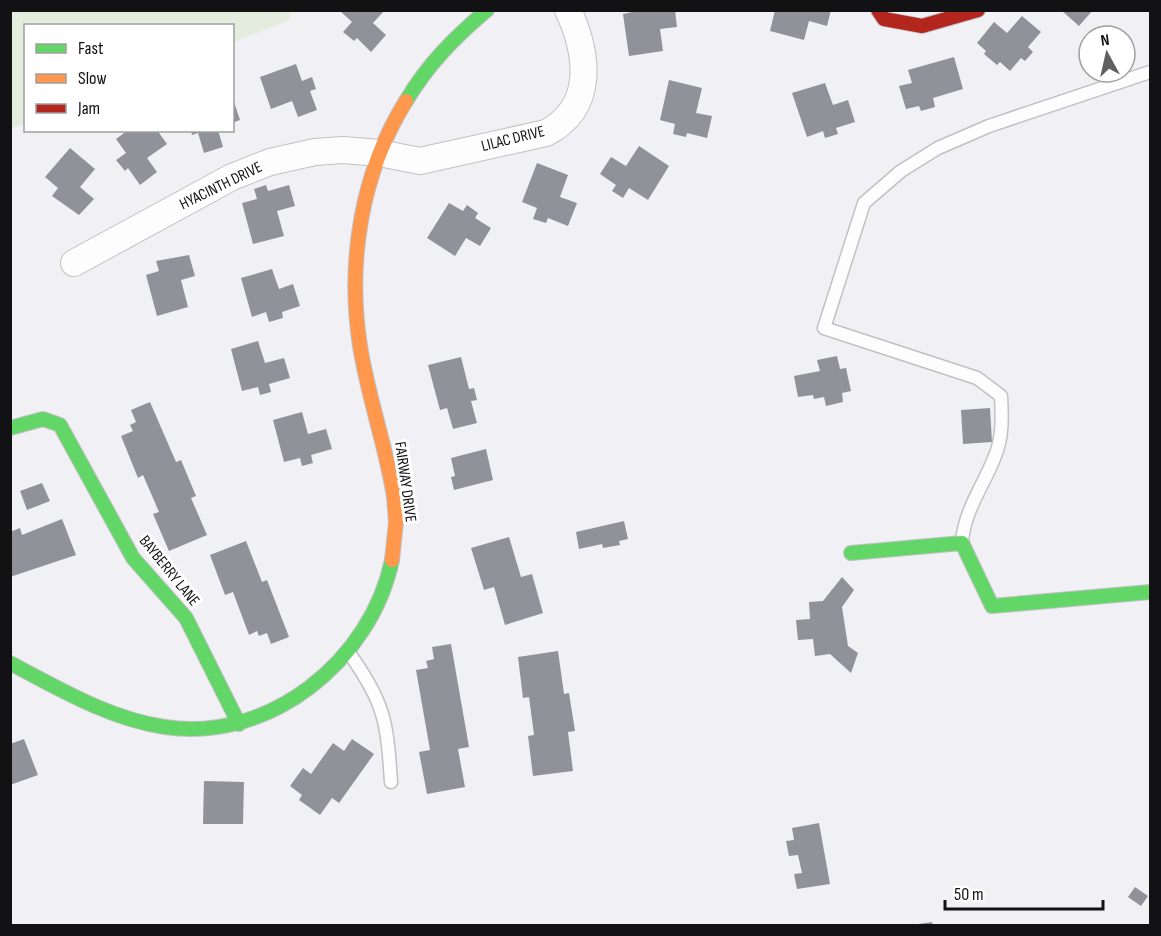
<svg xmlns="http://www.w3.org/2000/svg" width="1161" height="936" viewBox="0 0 1161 936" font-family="'Sofia Sans Condensed',sans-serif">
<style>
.green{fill:#e4eddd}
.building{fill:#919199}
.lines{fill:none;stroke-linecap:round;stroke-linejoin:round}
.lane-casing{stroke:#c1c1c4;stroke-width:15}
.street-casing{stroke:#c1c1c4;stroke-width:28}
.fast-casing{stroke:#c1c1c4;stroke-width:16}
.slow-casing{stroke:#c1c1c4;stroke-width:16}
.jam-casing{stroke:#c1c1c4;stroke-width:16}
.lane{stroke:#fdfdfe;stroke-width:12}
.street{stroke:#fdfdfe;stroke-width:26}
.fast{stroke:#63d668;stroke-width:14}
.slow{stroke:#ff974d;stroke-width:14}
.jam{stroke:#b3261e;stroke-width:14}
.labels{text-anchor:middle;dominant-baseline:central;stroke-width:6;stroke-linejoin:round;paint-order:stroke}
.street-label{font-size:16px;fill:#121215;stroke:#fff}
</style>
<rect width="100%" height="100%" fill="#f1f1f5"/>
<polygon class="green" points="11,10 291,10 291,11 290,20 233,42 232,26 26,26 25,123 11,129"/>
<g class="building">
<polygon points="339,10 385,10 373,23 386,35 371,52 357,38 354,41 343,32 352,22"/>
<polygon points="641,10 675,10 677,27 660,29 663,51 629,56 623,14"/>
<polygon points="775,10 831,10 827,26 809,21 804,40 770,31"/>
<polygon points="1061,10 1093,10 1079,26"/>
<polygon points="1022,16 1041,32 1028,47 1033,52 1025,61 1021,58 1010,71 1000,62 997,65 984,54 986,51 977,43 994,22 1007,33"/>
<polygon points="954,57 963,89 933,98 935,107 921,111 919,106 906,109 899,86 912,83 908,70"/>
<polygon points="296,64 302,81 312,77 316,89 310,91 317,110 298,117 292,101 271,109 260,77"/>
<polygon points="669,80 702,88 696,113 712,116 707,138 687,133 686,137 673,134 675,124 660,120"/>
<polygon points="825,83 833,105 848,100 855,122 836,128 838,134 825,138 823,131 807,137 792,93"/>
<polygon points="232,96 240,120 232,123"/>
<polygon points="128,130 157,130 167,144 147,158 157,172 140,185 128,168 125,171 116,160 126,153 116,139"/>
<polygon points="191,130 218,130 223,147 204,153 198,133 192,135"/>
<polygon points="639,146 669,166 648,200 629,188 623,198 612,191 616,185 600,174 611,157 626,166"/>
<polygon points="70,148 95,169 80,187 94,199 79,215 52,196 58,188 45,177"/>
<polygon points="537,163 568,175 560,197 577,203 568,226 548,218 546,223 533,219 537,208 522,202"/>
<polygon points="266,185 268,191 289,185 295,206 277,211 284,236 253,244 242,203 257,199 254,189"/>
<polygon points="449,203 463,211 467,205 478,213 475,218 491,228 480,246 466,238 455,256 427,238"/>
<polygon points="189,255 195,276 181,280 188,307 157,316 146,275 159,271 156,261"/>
<polygon points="272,269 279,289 293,284 300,306 282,312 283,318 269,322 266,312 252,317 241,278"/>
<polygon points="258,341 265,363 284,358 290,378 269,384 271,392 260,395 258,387 242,391 231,349"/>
<polygon points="837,356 840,369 846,368 851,391 842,393 843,402 826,406 824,397 814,399 813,395 798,397 794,376 820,371 817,360"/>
<polygon points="461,357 469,389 474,388 477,400 471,401 477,423 453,429 447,408 440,410 428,365"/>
<polygon points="150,402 176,462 181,460 196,496 191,498 207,535 169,551 153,514 159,512 143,475 138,478 121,436 133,431 130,425 136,422 131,410"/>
<polygon points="990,408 992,442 963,444 961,410"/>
<polygon points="302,412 308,434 326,429 332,449 311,455 313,463 302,466 300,458 284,462 273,420"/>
<polygon points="486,449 493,480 454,490 451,477 455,476 451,458"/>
<polygon points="42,483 50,501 27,510 20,491"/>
<polygon points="62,519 76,555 10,577 10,532 20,528 22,535"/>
<polygon points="624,521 628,539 619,541 620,545 603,548 602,544 579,549 576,532"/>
<polygon points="509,537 521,577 532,574 543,613 505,625 494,587 484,590 471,548"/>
<polygon points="246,541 262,582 267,580 289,637 271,644 267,633 259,636 257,631 249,635 233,592 225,595 210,555"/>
<polygon points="842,577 854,590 842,607 848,646 858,653 851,673 830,654 815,656 813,639 798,640 796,620 810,619 809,602 823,601"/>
<polygon points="451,644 469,747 458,749 465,787 427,794 419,752 430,750 416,670 428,668 426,661 434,659 432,647"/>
<polygon points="558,651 564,694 569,693 575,731 568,732 573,771 533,776 528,736 534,735 529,697 523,698 518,657"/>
<polygon points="24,739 38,775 10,785 10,744"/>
<polygon points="352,739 374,754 339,803 332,798 320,815 299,800 302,795 290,786 303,768 311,774 333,743 344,751"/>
<polygon points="204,781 244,782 243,824 203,824"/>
<polygon points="819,823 830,884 797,889 794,874 802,873 798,855 789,856 786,841 794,840 792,828"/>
<polygon points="1135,887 1148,896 1141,906 1128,897"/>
<polygon points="932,922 933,926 918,926 918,924"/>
</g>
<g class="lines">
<defs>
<g id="lane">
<path d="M962,541C965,509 984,485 995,456C1003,437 1002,416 1001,396L977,378L824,328L864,203L901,171L938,148L989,126L1150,72"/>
<path d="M349,653C385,703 387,722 391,782"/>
</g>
<path id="street" d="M74,263L232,177L270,162L315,152L343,150L379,153L420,161L546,133C596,107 588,53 568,10"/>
<g id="fast">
<path d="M406,101C428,64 455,37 487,10"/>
<polyline points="10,428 43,419 60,425 133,558 186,618 239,724"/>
<polyline points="851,553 962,543 992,606 1150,592"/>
<path d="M10,663C59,689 110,719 165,727C269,743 371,661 392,560"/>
</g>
<path id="slow" d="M392,560L396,522L394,497C386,446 368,397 360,346C347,262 361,173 406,101"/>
<polyline id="jam" points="878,10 884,19 922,26 978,10"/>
</defs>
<use href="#lane" class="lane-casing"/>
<use href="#street" class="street-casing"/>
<use href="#fast" class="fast-casing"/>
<use href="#slow" class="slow-casing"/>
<use href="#jam" class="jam-casing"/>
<use href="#lane" class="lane"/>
<use href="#street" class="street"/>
<use href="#fast" class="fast"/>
<use href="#slow" class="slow"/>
<use href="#jam" class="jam"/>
</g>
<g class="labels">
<g class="street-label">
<text transform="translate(513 139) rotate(-14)">LILAC DRIVE</text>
<text transform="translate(221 186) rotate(-26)">HYACINTH DRIVE</text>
<text transform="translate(405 482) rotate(82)">FAIRWAY DRIVE</text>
<text transform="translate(169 571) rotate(51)">BAYBERRY LANE</text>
</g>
</g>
<rect width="1161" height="936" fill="none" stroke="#121215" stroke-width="24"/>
<rect x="24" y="24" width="210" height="108" fill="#ffffff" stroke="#a0a0a1" stroke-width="1.5"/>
<rect x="36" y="44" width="30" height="9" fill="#63d668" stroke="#a0a0a1" stroke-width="1.5"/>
<text x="78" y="54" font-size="18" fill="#121215">Fast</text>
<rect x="36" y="74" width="30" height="9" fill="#ff974d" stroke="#a0a0a1" stroke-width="1.5"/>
<text x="78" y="84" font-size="18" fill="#121215">Slow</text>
<rect x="36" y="104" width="30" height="9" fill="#b3261e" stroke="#a0a0a1" stroke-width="1.5"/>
<text x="78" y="114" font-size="18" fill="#121215">Jam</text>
<g transform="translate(1107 54) rotate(352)"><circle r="28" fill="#ffffff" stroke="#a0a0a1" stroke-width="1.5"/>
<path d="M0-4.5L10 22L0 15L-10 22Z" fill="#606063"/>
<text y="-9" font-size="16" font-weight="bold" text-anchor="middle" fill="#121215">N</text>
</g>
<path d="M945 900v9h158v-9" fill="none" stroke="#121215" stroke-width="3"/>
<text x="954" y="900" font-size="18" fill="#121215" stroke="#ffffff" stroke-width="4.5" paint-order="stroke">50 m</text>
</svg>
